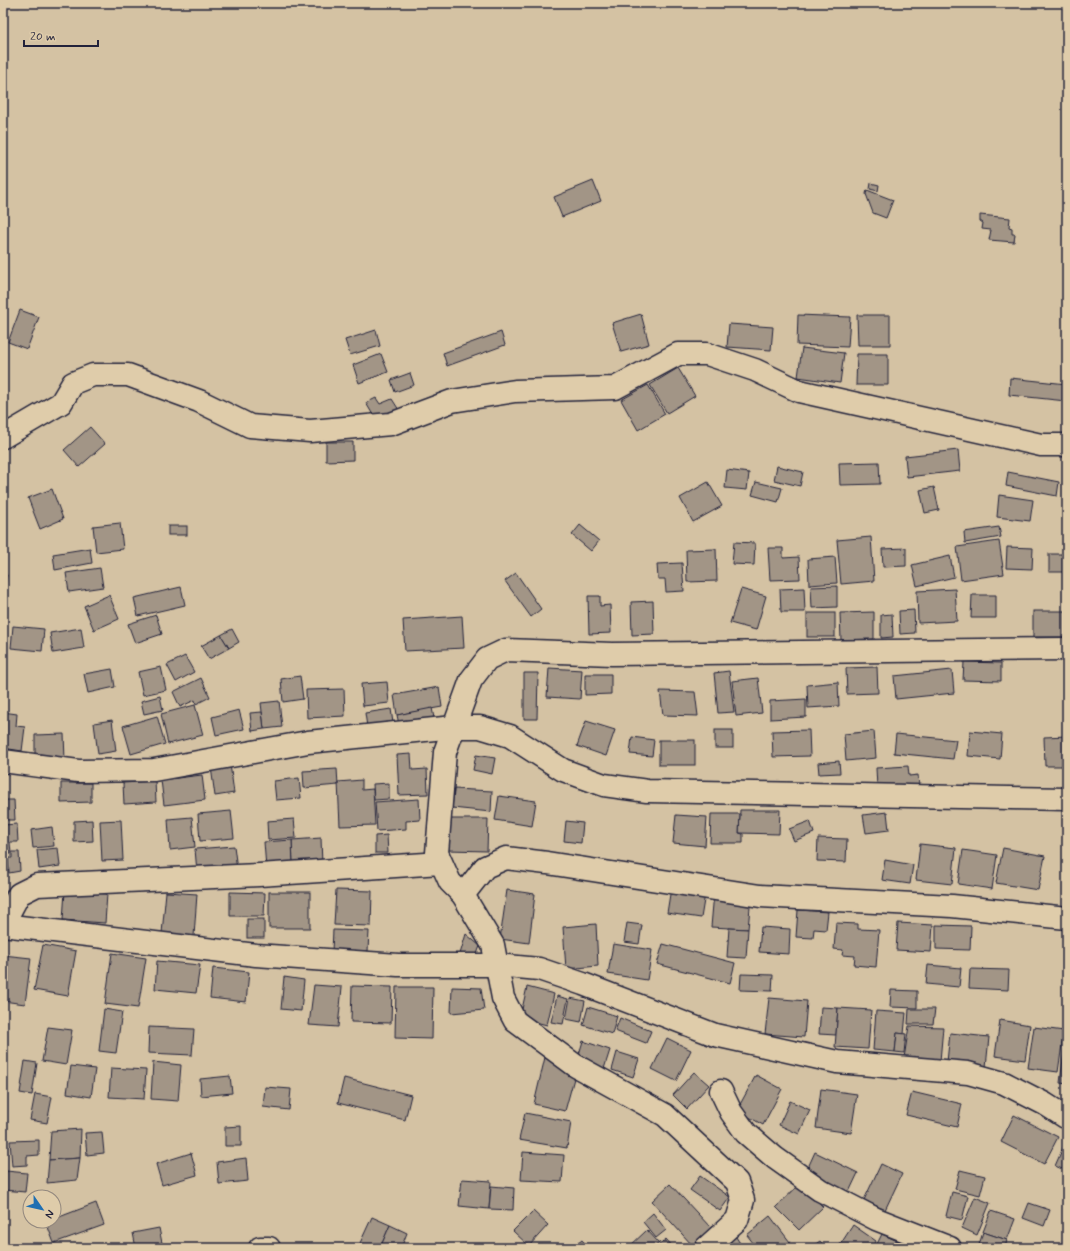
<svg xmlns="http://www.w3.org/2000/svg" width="1070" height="1251" viewBox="0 0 1070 1251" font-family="Mynerve,sans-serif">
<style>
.building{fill:#a29586;stroke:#22223b}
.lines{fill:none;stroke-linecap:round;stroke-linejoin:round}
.street-casing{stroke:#22223b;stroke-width:25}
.street{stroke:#dfccaa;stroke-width:22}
</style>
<rect width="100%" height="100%" fill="#d4c2a3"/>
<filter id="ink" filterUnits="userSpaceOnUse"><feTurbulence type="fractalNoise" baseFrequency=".025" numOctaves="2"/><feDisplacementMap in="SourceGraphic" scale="8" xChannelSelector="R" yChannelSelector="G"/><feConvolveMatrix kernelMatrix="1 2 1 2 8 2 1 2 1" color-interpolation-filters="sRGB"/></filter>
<g filter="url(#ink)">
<g class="building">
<polygon points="593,181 601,201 562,217 554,197"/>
<polygon points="871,183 879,185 878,191 870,189"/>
<polygon points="867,190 893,200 886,218 873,213 866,194"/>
<polygon points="980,215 1010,218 1009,227 1012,228 1012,234 1015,234 1014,242 989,240 991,230 982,229 983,223 980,221"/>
<polygon points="20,310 39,317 27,349 8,342"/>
<polygon points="641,314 649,344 621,352 612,323"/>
<polygon points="798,315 850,317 848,347 797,345"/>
<polygon points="857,315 890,315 890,345 858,345"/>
<polygon points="729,324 773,327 771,350 727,347"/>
<polygon points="376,330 380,346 350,355 345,340"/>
<polygon points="501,332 505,345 447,366 443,353"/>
<polygon points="802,348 844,353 840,383 798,377"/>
<polygon points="381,354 388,372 359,383 353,365"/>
<polygon points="857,354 888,354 888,385 856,385"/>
<polygon points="678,368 695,396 667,413 650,385"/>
<polygon points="410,373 414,385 395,392 391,380"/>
<polygon points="1010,378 1067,384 1066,401 1009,395"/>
<polygon points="648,385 665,414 638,430 621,400"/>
<polygon points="376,398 380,404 392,399 399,410 376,420 366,403"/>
<polygon points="90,427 105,444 79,467 64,450"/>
<polygon points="326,442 353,442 353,460 326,461"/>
<polygon points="958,450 960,471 907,477 905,456"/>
<polygon points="879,462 880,484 840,485 839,463"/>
<polygon points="777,466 803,472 800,486 774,480"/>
<polygon points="727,470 749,473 747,490 725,488"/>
<polygon points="1008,472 1059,482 1057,496 1006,486"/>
<polygon points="708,482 722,506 693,522 680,498"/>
<polygon points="756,482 782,488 778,502 752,495"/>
<polygon points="934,487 939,510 925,513 920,490"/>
<polygon points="52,489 63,519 40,529 28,498"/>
<polygon points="999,495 1033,500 1030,521 997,517"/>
<polygon points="120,523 123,549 96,552 93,526"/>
<polygon points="580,525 599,541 591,551 572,535"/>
<rect x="168" y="526" width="19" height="9"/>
<polygon points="999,527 1001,537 965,543 964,532"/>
<polygon points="871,537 874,581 841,584 837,540"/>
<polygon points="999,541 1004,574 961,580 957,547"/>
<polygon points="734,542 755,543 754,565 732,564"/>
<polygon points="1007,547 1033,548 1032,569 1006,568"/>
<polygon points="90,548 92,563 55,570 53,554"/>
<polygon points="768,548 783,548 783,558 799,557 800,579 770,580"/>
<polygon points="906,548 906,566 883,567 882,549"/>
<polygon points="716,549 717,581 687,582 686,550"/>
<rect x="1049" y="554" width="18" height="18"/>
<polygon points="950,556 954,577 917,586 912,565"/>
<polygon points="835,557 837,583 809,585 808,559"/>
<polygon points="682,563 684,591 666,592 665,579 658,579 657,564"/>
<polygon points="100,568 103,587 69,592 66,573"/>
<polygon points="516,573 541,609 531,617 505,581"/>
<polygon points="3,574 7,575 3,593"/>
<polygon points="837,586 837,607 812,608 811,587"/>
<polygon points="181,587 185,605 138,616 134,598"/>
<polygon points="804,588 805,612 781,612 780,589"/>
<polygon points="741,589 766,596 756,630 730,623"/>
<polygon points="955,589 957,621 918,623 917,591"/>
<polygon points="109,595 119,619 94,630 84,606"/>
<polygon points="972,595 996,595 996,618 971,618"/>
<polygon points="588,596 600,596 600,606 610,605 611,633 589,634"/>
<polygon points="653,601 654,634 632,635 631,602"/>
<polygon points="914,610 915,633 900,634 899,611"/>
<rect x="1033" y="611" width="34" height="26"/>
<polygon points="874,612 874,639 841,640 840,613"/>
<rect x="807" y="613" width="28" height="24"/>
<polygon points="892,614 893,637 881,638 881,615"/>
<polygon points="156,615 162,634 135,643 128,624"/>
<polygon points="462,616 464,648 405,651 403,620"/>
<polygon points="13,626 44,629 42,651 11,648"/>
<polygon points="81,628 84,648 53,653 50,633"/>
<polygon points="232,629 239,642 229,648 221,635"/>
<polygon points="221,635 229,648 209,659 201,646"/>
<polygon points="185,656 194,672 176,682 167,665"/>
<polygon points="964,662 1001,663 1001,681 963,680"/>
<polygon points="161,667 166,690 143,695 138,672"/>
<polygon points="877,667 878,693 847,694 846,668"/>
<polygon points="549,668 582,670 580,699 547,697"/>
<polygon points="112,669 115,687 88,693 84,674"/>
<polygon points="952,670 954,693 896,699 894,676"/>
<polygon points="729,671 734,712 718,713 714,673"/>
<polygon points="524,673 538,673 537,719 524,719"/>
<polygon points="585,674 611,674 611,694 585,695"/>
<polygon points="300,676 303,699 283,702 281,679"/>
<polygon points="201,678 210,697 196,704 195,700 180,707 173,692"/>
<polygon points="758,678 762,713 736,716 732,681"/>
<polygon points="387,682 389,703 363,706 361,684"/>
<polygon points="838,682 839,706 808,708 807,685"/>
<polygon points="439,687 442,707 397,715 394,695"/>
<polygon points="344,689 345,716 307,718 306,690"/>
<polygon points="660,691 695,692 698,716 663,715"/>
<polygon points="160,696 163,710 144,714 141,701"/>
<polygon points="806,699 806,717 770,719 770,701"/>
<polygon points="279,701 282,727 264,729 261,703"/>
<polygon points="195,705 203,735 168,744 161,714"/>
<polygon points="432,708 435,723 400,729 397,715"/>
<polygon points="391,709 393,723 367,727 365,713"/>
<polygon points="239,710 244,729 216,735 212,717"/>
<polygon points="3,712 17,714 16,726 25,727 22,751 3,748"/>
<polygon points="262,712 264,729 252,731 250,713"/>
<polygon points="157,716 165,744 131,754 123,726"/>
<polygon points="112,720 116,751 98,754 94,723"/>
<polygon points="586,721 615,730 606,756 577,746"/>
<rect x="715" y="730" width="18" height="18"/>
<polygon points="809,730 810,756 773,757 772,731"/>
<polygon points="874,731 876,758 846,761 844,734"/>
<polygon points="970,731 1002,734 1000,759 968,756"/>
<polygon points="64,734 65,760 35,762 35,735"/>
<polygon points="896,734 956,740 953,759 894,753"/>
<polygon points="1067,736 1067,766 1045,766 1044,737"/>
<polygon points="632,737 654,740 652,756 630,754"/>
<rect x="659" y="740" width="36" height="25"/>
<polygon points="411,754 412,770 427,769 428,794 399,795 397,755"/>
<polygon points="476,755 495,758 492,774 473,770"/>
<polygon points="839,761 840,773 819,774 818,763"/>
<polygon points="230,764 234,793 215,796 211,767"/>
<polygon points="908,766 909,776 918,775 919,786 877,788 876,768"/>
<polygon points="337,769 338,785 304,788 303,771"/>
<polygon points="202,775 205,800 164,805 161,780"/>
<polygon points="299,778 301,798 276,800 274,781"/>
<polygon points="362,780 362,790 373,789 375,825 340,826 338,782"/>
<polygon points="155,781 156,802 124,804 123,783"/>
<polygon points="61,783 91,783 91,802 61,803"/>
<polygon points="389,783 389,799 374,800 373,784"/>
<polygon points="454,789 492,791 491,812 452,808"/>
<polygon points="499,796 536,801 532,826 495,820"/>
<polygon points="419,799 420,820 406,821 406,829 377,831 375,802"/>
<polygon points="3,800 14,800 15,820 3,820"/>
<polygon points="740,810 780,810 779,834 739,833"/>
<polygon points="231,811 234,838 200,841 198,814"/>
<polygon points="887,812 889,830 866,833 863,815"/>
<polygon points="711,814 740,814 739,833 743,834 743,843 710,843"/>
<polygon points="676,815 707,817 705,846 673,843"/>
<polygon points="192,817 195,847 170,850 168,819"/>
<polygon points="294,819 296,838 268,840 267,821"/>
<polygon points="449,819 488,819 487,851 448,850"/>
<polygon points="92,820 93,841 74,842 74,821"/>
<polygon points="121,820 123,860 102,861 100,821"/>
<polygon points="566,821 583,823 581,843 564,841"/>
<polygon points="810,821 814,833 794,841 789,829"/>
<polygon points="17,824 18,842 10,842 11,854 6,854 7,861 3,861 3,825"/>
<polygon points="52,827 54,846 33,848 31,830"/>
<polygon points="387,835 388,853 375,853 375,836"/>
<polygon points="321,838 322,865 293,866 292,840"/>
<polygon points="818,838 847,839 846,862 817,861"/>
<polygon points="292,840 293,866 266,868 264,842"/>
<polygon points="920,844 956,848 952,884 916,880"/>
<polygon points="234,846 237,869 197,872 195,849"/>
<polygon points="58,848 60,866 39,869 37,850"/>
<polygon points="1003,848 1045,856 1038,890 996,883"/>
<polygon points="963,850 997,855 992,889 958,884"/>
<polygon points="12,852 19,852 20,871 9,873 8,858 12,858"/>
<polygon points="885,860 913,865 910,884 882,880"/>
<polygon points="671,888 705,894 701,918 667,913"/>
<polygon points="336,890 372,891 371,926 334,925"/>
<polygon points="507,890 535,894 529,943 500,939"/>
<polygon points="65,891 107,894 105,923 63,920"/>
<polygon points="166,892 197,894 194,936 162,933"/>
<polygon points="230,892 265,893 264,916 230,916"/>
<rect x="269" y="892" width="41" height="36"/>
<polygon points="714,893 751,896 748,929 711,927"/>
<polygon points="798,910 828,912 826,930 814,929 813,938 796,937"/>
<rect x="247" y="919" width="17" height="19"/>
<polygon points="627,923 642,925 639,944 624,942"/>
<polygon points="836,923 858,924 858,929 879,930 876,967 854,965 855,956 842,955 843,950 834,949"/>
<polygon points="898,923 933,925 931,952 896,950"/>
<polygon points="596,924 598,966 566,969 563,927"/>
<polygon points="936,925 971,926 970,950 936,949"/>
<polygon points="761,927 790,929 789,954 759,952"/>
<polygon points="729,928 748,929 746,958 727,957"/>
<polygon points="333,930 369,931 368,951 332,951"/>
<polygon points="466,934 480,946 477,954 460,954"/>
<polygon points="613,944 652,950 647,980 608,974"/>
<polygon points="663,944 735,963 730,983 657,964"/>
<polygon points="43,945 76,951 68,996 34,990"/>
<polygon points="112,953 146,958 138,1008 105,1004"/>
<polygon points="3,955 31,958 25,1004 3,1001"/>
<polygon points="157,961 200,965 196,993 155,989"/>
<polygon points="928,965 961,968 959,987 926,984"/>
<polygon points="213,968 249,972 246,1002 210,998"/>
<polygon points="970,969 1009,970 1008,990 969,988"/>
<polygon points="741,974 773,975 772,991 740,990"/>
<polygon points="284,977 304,980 301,1011 281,1009"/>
<polygon points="314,985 342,987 338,1027 309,1025"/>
<polygon points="352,986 392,987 391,1023 351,1022"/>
<polygon points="396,987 433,987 432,1039 395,1038"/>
<polygon points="452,987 481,988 484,1010 451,1013"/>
<polygon points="527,987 554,994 547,1025 520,1018"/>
<polygon points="891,990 917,991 917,1008 890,1007"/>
<polygon points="557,996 568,999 563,1024 551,1022"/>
<polygon points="570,998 585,1001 581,1022 566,1019"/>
<polygon points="769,998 807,1001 804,1037 765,1034"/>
<polygon points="588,1007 617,1016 612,1034 583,1025"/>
<polygon points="821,1007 838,1008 836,1035 819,1034"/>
<polygon points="838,1008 871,1010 868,1049 835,1047"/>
<polygon points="104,1009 122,1012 116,1053 99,1051"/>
<polygon points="909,1009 935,1009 933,1024 908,1024"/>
<polygon points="876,1011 906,1013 904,1034 897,1033 895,1052 873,1050"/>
<polygon points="620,1018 651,1031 646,1043 615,1031"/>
<polygon points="1000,1020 1030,1025 1025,1060 995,1056"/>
<polygon points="909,1026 943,1027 940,1061 904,1058"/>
<polygon points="48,1027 72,1030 66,1065 42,1061"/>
<polygon points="149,1027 194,1029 192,1055 148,1053"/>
<polygon points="1034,1027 1064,1031 1058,1072 1028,1068"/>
<polygon points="897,1033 906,1034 904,1053 895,1052"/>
<polygon points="950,1033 989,1037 986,1067 947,1062"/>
<polygon points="667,1038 691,1050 676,1081 652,1069"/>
<polygon points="583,1041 610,1050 603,1072 576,1064"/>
<polygon points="1064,1051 1067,1051 1067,1084 1060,1083"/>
<polygon points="617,1052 639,1059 633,1077 612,1070"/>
<polygon points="546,1053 576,1071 565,1111 534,1104"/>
<polygon points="25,1061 37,1063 32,1095 20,1093"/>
<polygon points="153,1062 181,1065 178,1101 151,1099"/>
<polygon points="71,1066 95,1069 91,1097 67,1093"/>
<polygon points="111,1068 146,1070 144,1099 109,1097"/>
<polygon points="694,1072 709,1085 687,1109 673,1095"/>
<polygon points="756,1075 782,1089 763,1125 737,1110"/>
<polygon points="230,1076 232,1093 201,1096 200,1079"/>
<polygon points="344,1078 411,1095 405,1120 338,1103"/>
<polygon points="265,1087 291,1089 289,1110 263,1107"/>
<polygon points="821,1089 857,1094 851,1133 816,1128"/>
<polygon points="912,1092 962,1104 957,1127 906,1115"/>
<polygon points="35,1094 52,1097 47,1123 30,1120"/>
<polygon points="790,1101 810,1110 799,1134 779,1125"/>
<polygon points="525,1113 571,1122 567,1148 519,1140"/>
<polygon points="1014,1115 1058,1137 1044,1164 1001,1142"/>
<polygon points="241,1126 241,1146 225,1146 225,1127"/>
<polygon points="81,1129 80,1158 49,1160 51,1131"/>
<polygon points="102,1132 104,1153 87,1155 85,1133"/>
<polygon points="39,1140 39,1155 27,1156 27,1165 12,1166 10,1141"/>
<polygon points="1066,1141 1067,1142 1067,1171 1055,1166"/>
<polygon points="523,1152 564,1155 562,1182 521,1180"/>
<polygon points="815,1152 858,1173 848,1194 805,1174"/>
<polygon points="191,1153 197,1175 162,1185 156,1164"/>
<polygon points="80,1158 77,1180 47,1183 49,1160"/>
<polygon points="246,1158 248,1181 219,1184 217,1162"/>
<polygon points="881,1164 902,1174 885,1210 864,1200"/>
<polygon points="960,1170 985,1176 980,1195 955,1189"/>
<polygon points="6,1171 27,1173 25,1192 4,1190"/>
<polygon points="700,1176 730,1197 720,1211 690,1190"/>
<polygon points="462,1179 491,1181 489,1209 459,1206"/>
<polygon points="801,1183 823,1207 799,1230 776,1207"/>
<polygon points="670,1184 711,1228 692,1245 652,1201"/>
<polygon points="491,1186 514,1188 513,1210 489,1209"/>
<polygon points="952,1192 968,1196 962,1220 946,1216"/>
<polygon points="975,1197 990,1203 977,1235 962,1228"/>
<polygon points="96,1203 104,1225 54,1243 46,1222 54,1221 54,1219"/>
<polygon points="1029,1203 1050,1210 1044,1226 1023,1218"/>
<polygon points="533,1211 548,1225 529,1246 513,1231"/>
<polygon points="991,1211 1015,1219 1007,1240 983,1232"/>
<polygon points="653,1213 666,1230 656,1238 643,1222"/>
<polygon points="770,1216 790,1242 783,1248 757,1248 747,1235"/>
<polygon points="372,1217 390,1225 380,1248 372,1248 360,1243"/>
<polygon points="390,1225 407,1233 401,1248 380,1248"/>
<polygon points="853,1225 876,1241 872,1248 838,1248"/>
<polygon points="159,1228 163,1248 136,1248 133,1233"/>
<polygon points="647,1230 659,1243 653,1248 630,1248 629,1247"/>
<polygon points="983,1232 1007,1240 1005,1248 978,1248"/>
<polygon points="882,1234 906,1245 905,1248 875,1248"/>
<polygon points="736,1237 743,1248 720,1248"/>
<polygon points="666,1239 674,1248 656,1248"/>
<polygon points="582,1240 589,1248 572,1248"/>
<polygon points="820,1241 826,1248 810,1248"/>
</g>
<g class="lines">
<defs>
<g id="street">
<polyline points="3,437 61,403 73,383 93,375 128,375 199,401 250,426 310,431 391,424 452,401 515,391 615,388 678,354 707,354 755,370 799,391 1041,445 1067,445"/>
<polyline points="3,761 78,771 154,770 308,742 454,727 480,727 510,736 563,770 604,785 647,791 1067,799"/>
<polyline points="463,895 485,867 506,858 547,863 760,896 952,906 1067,918"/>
<polyline points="3,924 19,894 37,885 259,875 441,863"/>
<polyline points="3,925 256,955 398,965 496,965 539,969 583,984 715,1035 837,1062 968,1073 1004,1083 1045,1104 1067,1118"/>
<polyline points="721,1091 731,1112 746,1133 775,1158 820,1190 876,1219 950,1248"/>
<polyline points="260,1248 269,1248"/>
<polyline points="706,1248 737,1220 743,1200 737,1182 665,1115 576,1066 515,1021 503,998 493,945 463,895 450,882 437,853 445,752 471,680 487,659 506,650 612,654 1067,649"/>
</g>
</defs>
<use href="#street" class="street-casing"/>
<use href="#street" class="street"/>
</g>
</g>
<rect width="1070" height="1251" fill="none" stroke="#dfccaa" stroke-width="16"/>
<rect x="8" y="8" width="1054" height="1235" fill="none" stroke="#22223b" stroke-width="1.5" filter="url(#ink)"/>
<g transform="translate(42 1209) rotate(124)"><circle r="19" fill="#dfccaa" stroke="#93887e"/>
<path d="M0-3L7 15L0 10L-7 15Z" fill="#1f6fb2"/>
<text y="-6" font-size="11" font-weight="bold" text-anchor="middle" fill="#22223b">N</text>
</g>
<path d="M24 40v6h74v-6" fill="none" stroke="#22223b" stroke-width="2"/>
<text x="30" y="40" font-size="12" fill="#22223b" stroke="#dfccaa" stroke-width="3" paint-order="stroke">20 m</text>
</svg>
